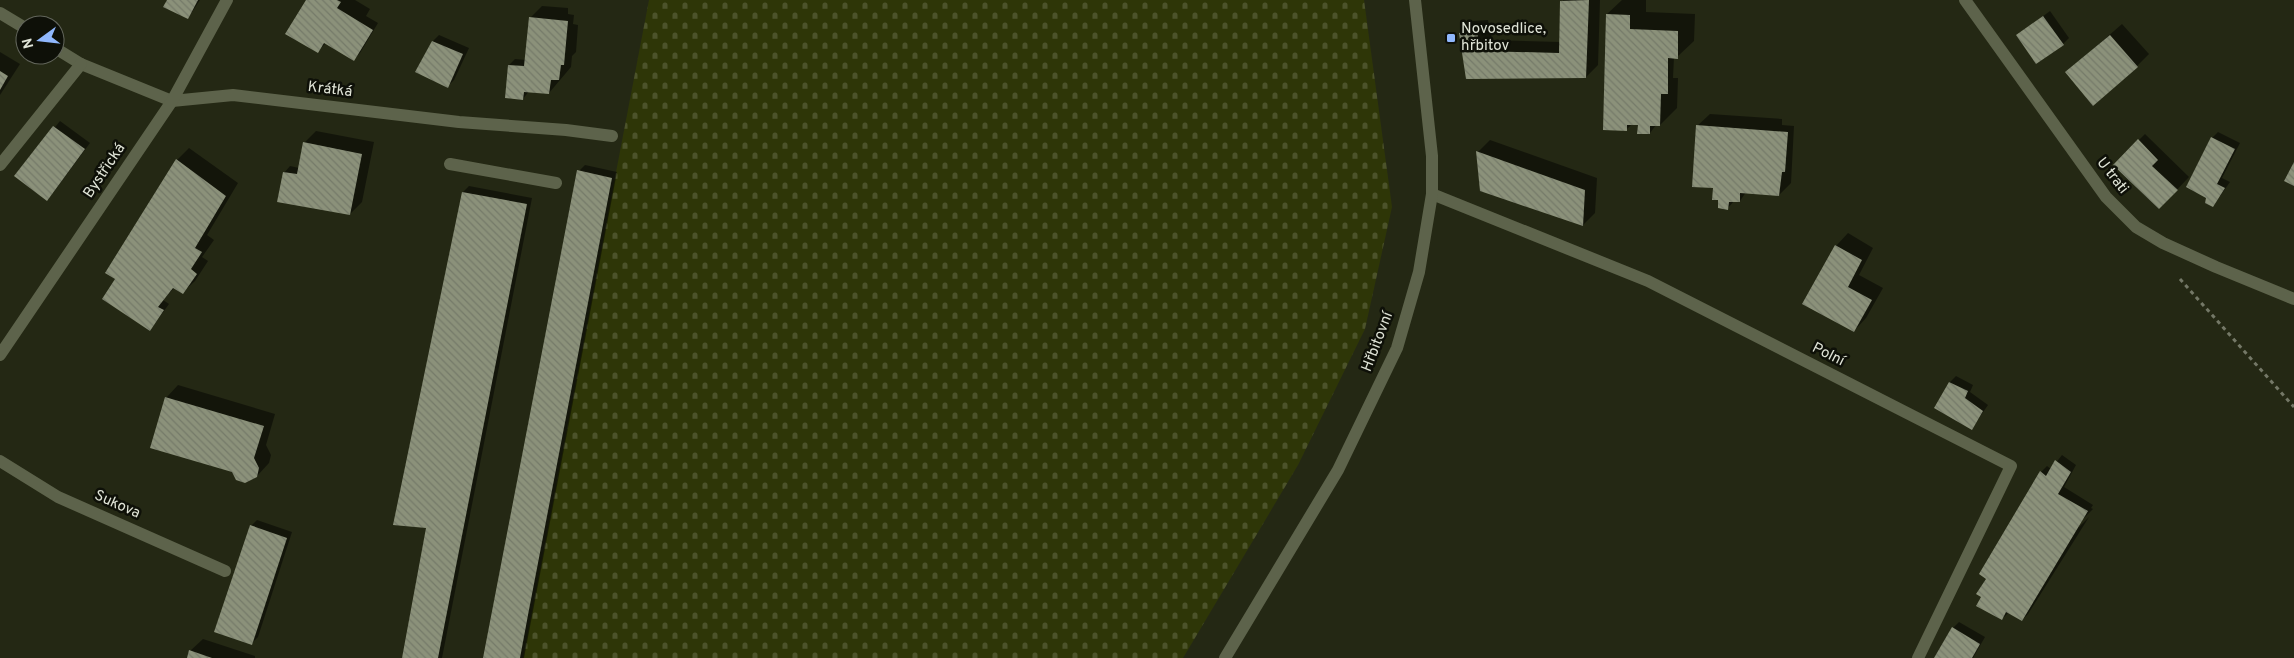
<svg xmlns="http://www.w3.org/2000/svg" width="2294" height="658" viewBox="0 0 2294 658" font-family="Overpass,sans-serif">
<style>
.cemetery{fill:url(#cemetery-stones)}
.shadow{fill:#0007}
.building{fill:url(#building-back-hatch)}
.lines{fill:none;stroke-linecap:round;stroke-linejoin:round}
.path{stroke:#747867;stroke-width:3;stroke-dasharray:4 4;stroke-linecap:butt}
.service{stroke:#5d634b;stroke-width:12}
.minor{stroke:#5d634b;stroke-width:12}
.tertiary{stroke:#5d634b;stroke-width:12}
.poi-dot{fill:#90b8fd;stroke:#0e1008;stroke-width:2}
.labels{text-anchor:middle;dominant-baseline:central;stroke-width:5;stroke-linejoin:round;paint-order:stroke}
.poi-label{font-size:15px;fill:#e0e4d7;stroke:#0e1008;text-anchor:start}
.street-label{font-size:15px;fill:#e0e4d7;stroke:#0e1008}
</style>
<defs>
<pattern id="cemetery-stones" width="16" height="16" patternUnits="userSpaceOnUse" patternTransform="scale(1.25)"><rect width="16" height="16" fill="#2e3607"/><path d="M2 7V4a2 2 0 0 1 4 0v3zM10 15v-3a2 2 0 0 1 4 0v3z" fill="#4c532a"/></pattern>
<pattern id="building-back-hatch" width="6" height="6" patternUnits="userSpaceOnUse" patternTransform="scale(1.25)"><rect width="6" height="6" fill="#8b917a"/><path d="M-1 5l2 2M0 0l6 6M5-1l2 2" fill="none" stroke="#757a69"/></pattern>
</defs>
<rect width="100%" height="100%" fill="#242814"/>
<polygon class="cemetery" points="649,0 1364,0 1392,207 1365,329 1298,465 1183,658 523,658"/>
<g class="shadow">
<polygon points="168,0 200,0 188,18"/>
<polygon points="307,0 355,0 370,9 366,16 378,23 360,53 354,59 326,43 318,51"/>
<polygon points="1563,0 1600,0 1598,65 1586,77 1467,77 1461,33 1473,21 1488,20 1492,40 1560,42"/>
<polygon points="1622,0 1646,0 1646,12 1695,14 1694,41 1677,57 1674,57 1673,78 1678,78 1677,108 1660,125 1656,125 1650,133 1639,124 1632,124 1626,130 1607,14"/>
<polygon points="542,6 568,8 568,14 574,15 573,24 578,25 576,52 572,56 571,67 549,93 529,91 523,99 509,65 515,59 526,60 530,18"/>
<polygon points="2050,11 2069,38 2063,44 2018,35"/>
<polygon points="2122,24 2149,54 2137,66 2067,72"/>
<polygon points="439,35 469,48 454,80 448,86 433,41"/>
<polygon points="0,52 20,64 0,95"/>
<polygon points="1710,114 1782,119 1782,125 1794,126 1791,183 1779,195 1746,192 1740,201 1734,201 1728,208 1720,199 1714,187 1697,126"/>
<polygon points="60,121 90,143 53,193 16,176"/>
<polygon points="316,131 374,142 362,202 350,214 284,173 290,166 299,168 304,143"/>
<polygon points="2218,132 2240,143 2222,178 2230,182 2213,206 2212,138"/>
<polygon points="2145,134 2189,177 2171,196 2132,147"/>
<polygon points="1490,140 1597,178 1595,213 1583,225 1481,190 1478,152"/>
<polygon points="189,148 238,183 207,235 214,240 202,257 208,261 195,281 182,293 175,287 163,300 169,304 150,330 116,280 177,160"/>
<polygon points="585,165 617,172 524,658 484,658 579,171"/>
<polygon points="469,186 532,198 442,658 404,658 428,527 463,192"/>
<polygon points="1848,233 1873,248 1859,275 1883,288 1866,318 1854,331 1836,246"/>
<polygon points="1956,376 1973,385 1970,392 1988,405 1972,428 1936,407 1950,382"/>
<polygon points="178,385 275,414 266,445 271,455 269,463 257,476 232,471 166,398"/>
<polygon points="2062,455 2076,465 2064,487 2093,505 2091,508 2093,509 2077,525 2079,527 2089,517 2028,614 2022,620 2008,613 2002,619 1983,597 1986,579 2041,472 2047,466 2051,469"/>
<polygon points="257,520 292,532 258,637 252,643 251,526"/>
<polygon points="1959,622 1985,637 1973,658 1936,658 1953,628"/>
<polygon points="203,639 255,656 255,658 188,658 190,651"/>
</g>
<g class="building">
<polygon points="167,0 198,0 188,19 163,7"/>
<polygon points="306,0 337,0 341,2 337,8 373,30 354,61 324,43 318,53 285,34"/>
<polygon points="1589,0 1586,78 1466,79 1459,33 1477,31 1480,51 1559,53 1560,1"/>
<polygon points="1606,14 1630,15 1630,29 1678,31 1678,59 1668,58 1668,94 1661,94 1660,126 1650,126 1650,134 1637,134 1638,125 1627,125 1627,131 1603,130"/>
<polygon points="2043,16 2064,45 2036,64 2016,35"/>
<polygon points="529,17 568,21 564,65 561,65 559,80 551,80 549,94 524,92 523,100 505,98 508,65 524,66"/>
<polygon points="2110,35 2138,67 2093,106 2065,72"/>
<polygon points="432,41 463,54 448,88 415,72"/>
<polygon points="0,71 8,76 0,90"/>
<polygon points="1696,125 1788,132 1785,172 1782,172 1779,196 1740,193 1740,202 1729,202 1728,210 1718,208 1718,200 1712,200 1713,188 1692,187"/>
<polygon points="53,126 85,149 47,201 14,176"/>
<polygon points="2211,137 2235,149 2217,184 2225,188 2213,207 2205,203 2206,198 2186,187"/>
<polygon points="2138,139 2158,160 2152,166 2178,190 2159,209 2113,165"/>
<polygon points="303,142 362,154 350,215 277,202 283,172 297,174"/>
<polygon points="1476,151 1585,190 1583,226 1480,191"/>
<polygon points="176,159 226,196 195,248 202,252 191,269 197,274 183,294 173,288 158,307 164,310 150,331 102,299 115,279 105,273"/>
<polygon points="2294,162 2294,186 2284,181"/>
<polygon points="577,170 612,178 528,615 520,658 483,658"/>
<polygon points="462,192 527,204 438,658 402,658 426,528 393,525"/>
<polygon points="1835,245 1862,260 1848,287 1872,300 1854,332 1802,304"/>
<polygon points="1949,382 1968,391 1965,398 1983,411 1972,430 1934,408"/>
<polygon points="165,397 264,426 254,458 259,468 257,477 245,483 236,480 232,472 150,448"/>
<polygon points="2055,460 2071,472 2058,494 2088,511 2022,621 2006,612 2002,620 1976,606 1981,597 1976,594 1986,579 1979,574 2040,471 2046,476"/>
<polygon points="250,525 287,538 252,645 214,632"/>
<polygon points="1952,627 1980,644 1972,658 1934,658"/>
<polygon points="189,650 212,658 187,658"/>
</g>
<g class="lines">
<polyline class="path" points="2180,279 2294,407"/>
<polyline class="service" points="450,164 556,183"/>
<g class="minor">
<polyline points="1965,0 2106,197 2136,227 2163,243 2216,267 2294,299"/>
<polyline points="0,13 25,28"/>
<polyline points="55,48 81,64 172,101 233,95 459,122 566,130 612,136"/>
<polyline points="0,165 81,64"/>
<polyline points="1432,194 1648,281 2011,466 1918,658"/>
<polyline points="0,461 58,497 225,571"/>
</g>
<g class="tertiary">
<polyline points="0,355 172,101 227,0"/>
<polyline points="1225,658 1338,470 1397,348 1419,272 1432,194 1432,156 1415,0"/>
</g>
</g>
<rect class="poi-dot" x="1446" y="33" width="10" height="10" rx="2.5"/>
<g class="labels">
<g class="poi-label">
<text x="1461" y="29">Novosedlice,<tspan x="1461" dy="17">hřbitov</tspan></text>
</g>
<g class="street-label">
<text transform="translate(330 90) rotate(7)">Krátká</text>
<text transform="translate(105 171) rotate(-56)">Bystřická</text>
<text transform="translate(2112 176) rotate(52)">U trati</text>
<text transform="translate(1378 342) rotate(-69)">Hřbitovní</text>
<text transform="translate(1828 355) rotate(27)">Polní</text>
<text transform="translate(117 505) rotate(24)">Sukova</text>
</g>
</g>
<g transform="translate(40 40) rotate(255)"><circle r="24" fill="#0e1008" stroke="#62655b"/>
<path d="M0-4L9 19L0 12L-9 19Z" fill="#90b8fd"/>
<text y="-8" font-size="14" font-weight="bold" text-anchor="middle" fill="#e0e4d7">N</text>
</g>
</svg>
